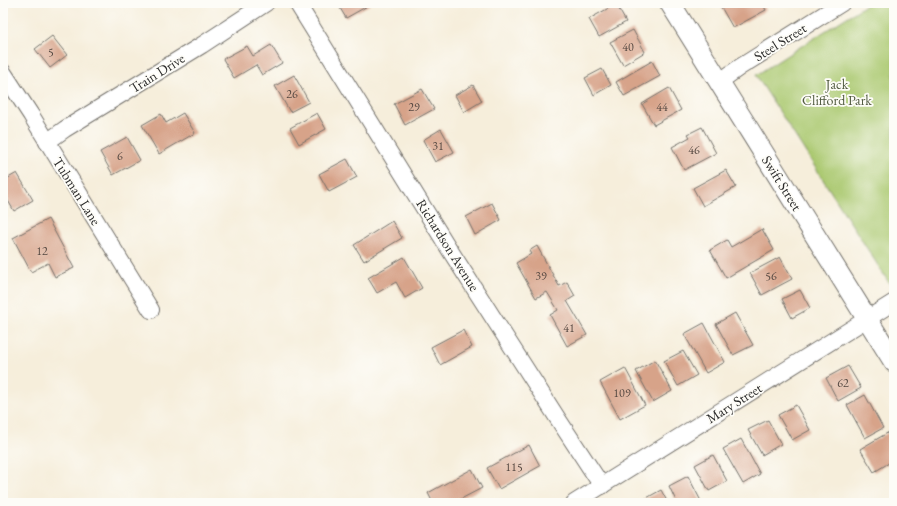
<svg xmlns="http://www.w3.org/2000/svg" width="897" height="506" viewBox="0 0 897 506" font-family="'EB Garamond',serif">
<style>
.green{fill:#abc971;stroke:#6b7a4e}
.building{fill:#d7a389}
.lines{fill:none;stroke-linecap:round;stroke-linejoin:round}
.minor-casing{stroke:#726f69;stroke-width:18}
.major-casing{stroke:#726f69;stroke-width:22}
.minor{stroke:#fff;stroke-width:16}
.major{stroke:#fff;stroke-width:20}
.labels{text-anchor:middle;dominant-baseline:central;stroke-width:3.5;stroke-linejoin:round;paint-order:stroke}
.number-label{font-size:12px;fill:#564942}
.street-label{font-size:14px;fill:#2b2b2b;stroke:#fdfcf7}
.park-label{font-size:14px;fill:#515a40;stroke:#fdfcf7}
</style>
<rect width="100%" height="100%" fill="#fdfcf7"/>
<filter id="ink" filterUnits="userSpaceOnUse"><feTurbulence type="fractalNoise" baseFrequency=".025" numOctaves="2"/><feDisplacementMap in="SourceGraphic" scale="8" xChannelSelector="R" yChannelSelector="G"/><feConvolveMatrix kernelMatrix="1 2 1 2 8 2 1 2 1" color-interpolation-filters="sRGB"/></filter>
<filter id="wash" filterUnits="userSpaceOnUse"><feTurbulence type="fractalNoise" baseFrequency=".012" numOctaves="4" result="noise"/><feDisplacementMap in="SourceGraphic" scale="16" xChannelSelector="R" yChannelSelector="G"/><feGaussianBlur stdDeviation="0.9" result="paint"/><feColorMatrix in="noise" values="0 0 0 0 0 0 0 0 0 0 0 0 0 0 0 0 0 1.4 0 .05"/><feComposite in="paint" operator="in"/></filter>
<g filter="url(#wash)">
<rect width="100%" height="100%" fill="#f6eedb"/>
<polygon class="green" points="869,3 894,3 894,288 893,289 756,75"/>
<g id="blocks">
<g class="building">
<polygon points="337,3 370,3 371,4 346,18"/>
<polygon points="728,3 762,3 766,10 733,28 721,7"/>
<polygon points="616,4 626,22 599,37 589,19"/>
<polygon points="633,30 645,52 623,65 610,42"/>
<polygon points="52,36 67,55 50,68 35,49"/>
<polygon points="271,45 282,63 262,75 256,65 234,78 223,59 247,46 253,56"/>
<polygon points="652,61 660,76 624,96 616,82"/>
<polygon points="602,69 611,85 594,95 585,78"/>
<polygon points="294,75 309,102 290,112 275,86"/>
<polygon points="473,85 482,101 464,112 455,95"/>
<polygon points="669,88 681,110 654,125 642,104"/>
<polygon points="422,89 434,109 405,125 394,104"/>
<polygon points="183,113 195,133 159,154 142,125 161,114 166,123"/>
<polygon points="317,113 326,129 299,144 290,128"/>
<polygon points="702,127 716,153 684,170 672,147 690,137 688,134"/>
<polygon points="441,129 454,152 435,162 423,140"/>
<polygon points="127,137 140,160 113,175 100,152"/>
<polygon points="347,159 357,177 329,192 319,174"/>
<polygon points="726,170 736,187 703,206 693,188"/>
<polygon points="17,173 33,200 14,211 3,192 3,181"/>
<polygon points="492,203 501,220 475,235 466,217"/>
<polygon points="48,219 74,268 55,277 48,263 31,272 13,238"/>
<polygon points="392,221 402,238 364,261 354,245"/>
<polygon points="762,229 774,250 726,278 710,250 727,240 731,247"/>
<polygon points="537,246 559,286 567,282 575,296 567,301 587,335 567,346 550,315 558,310 547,292 536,298 516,263 531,254 529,251"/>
<polygon points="404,257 422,288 405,298 396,282 377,293 368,278"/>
<polygon points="780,257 792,279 762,295 750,273"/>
<polygon points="800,290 810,308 792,318 782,299"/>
<polygon points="735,313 753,345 733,355 716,324"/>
<polygon points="704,323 725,362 706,373 684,334"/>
<polygon points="463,330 472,347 440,365 431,347"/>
<polygon points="683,351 697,375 678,386 664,361"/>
<polygon points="655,360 672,391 653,402 636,371"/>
<polygon points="848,366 861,388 838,401 826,378"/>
<polygon points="625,368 645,405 620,419 600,382"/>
<polygon points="865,395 883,428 865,438 847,405"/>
<polygon points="796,405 810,430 792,440 778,415"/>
<polygon points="768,420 781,444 762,455 748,430"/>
<polygon points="889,432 894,440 894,460 874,472 860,449"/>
<polygon points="741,439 760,474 743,484 723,449"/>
<polygon points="529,445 540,466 499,489 487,468"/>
<polygon points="713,455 727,481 709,491 695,465"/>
<polygon points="472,469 482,488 459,500 460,503 433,503 428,493"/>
<polygon points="688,476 702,503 677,503 669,486"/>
<polygon points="661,490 668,503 645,503 643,500"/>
</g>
</g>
</g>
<g filter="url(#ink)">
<use href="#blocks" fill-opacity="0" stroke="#726f69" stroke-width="1"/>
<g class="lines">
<defs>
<g id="minor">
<polyline points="297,3 451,252 558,419 602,486"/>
<polyline points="3,72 31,115 151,310"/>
<polyline points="719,82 740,67 842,3"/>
<polyline points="47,142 65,129 202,45 266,3"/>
<polyline points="574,503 894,302"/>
</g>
<polyline id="major" points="670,3 894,362"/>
</defs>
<use href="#minor" class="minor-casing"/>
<use href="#major" class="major-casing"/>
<use href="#minor" class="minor"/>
<use href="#major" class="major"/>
</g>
</g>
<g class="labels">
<g class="number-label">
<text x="628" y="47">40</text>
<text x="51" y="52">5</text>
<text x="292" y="94">26</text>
<text x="414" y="107">29</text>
<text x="662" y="107">44</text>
<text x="438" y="146">31</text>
<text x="694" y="150">46</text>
<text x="120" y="156">6</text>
<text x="42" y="251">12</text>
<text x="541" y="276">39</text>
<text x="771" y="276">56</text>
<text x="569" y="328">41</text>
<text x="843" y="383">62</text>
<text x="622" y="393">109</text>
<text x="514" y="467">115</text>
</g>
<g class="street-label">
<text transform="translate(780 42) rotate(-32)">Steel Street</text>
<text transform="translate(157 73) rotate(-32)">Train Drive</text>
<text transform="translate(782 183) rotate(58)">Swift Street</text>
<text transform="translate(77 191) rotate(58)">Tubman Lane</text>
<text transform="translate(448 245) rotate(58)">Richardson Avenue</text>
<text transform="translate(734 403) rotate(-32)">Mary Street</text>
</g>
<g class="park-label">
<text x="837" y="84">Jack<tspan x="837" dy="16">Clifford Park</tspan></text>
</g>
</g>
<rect width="897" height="506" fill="none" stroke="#fdfcf7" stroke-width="16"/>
</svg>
